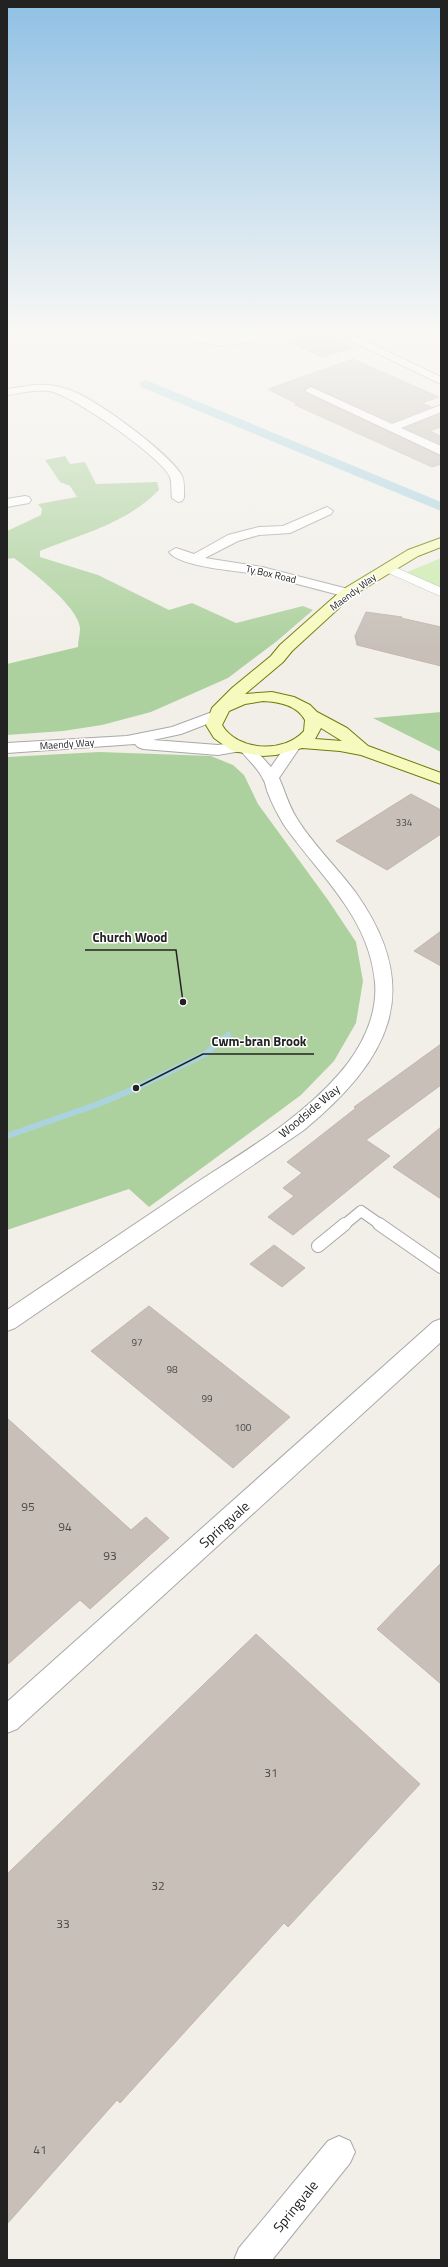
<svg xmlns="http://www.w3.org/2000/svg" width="448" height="2267" viewBox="0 0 448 2267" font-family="'Titillium Web',sans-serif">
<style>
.grass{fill:#cdebb0}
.forest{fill:#add19e}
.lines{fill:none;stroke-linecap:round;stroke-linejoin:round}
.stream{stroke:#aad3df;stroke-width:6}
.canal{fill:#aad3df;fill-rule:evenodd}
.building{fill:#c7bfb8;stroke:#c4b6ab}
.lane-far2-casing{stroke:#a9a9a9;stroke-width:9}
.lane-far1-casing{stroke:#a9a9a9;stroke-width:12}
.lane-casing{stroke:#a9a9a9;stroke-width:14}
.street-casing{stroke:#a9a9a9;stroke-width:2}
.secondary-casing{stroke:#707d05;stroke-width:2}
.lane-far2{stroke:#fff;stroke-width:8}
.lane-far1{stroke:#fff;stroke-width:10}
.lane{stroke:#fff;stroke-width:12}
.street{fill:#fff;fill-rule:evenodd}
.secondary{fill:#f7fabf;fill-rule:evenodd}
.labels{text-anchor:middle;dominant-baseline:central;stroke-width:3;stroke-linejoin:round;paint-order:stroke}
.far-street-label{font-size:10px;fill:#222;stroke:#fff}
.number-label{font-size:10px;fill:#4b4948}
.street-label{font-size:12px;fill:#222;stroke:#fff}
.near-number-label{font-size:12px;fill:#4b4948}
.near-street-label{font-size:14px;fill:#222;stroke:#fff}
.leader{fill:none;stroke:#222;stroke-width:1.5}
.callout-dot{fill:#222;stroke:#fff;stroke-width:1.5}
.callout-label{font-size:13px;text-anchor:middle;font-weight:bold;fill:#222;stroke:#fff;stroke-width:3;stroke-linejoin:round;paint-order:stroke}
</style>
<rect width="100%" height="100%" fill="#f2efe9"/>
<polygon class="grass" points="441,558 441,589 405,573"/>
<g class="forest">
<path d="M65,456L70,464L85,462L96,484L157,482L159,490C129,521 89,532 50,547L40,551V557L98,575L169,610L192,603L236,623L303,606L313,610L277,641L228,678L151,712L102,725L63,731L7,735V664L78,647C78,641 80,634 80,628C78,606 31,571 14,558L7,559V531L41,515L42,509L38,504L77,497L70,486L60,482L45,460Z"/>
<polygon points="441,712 441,752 373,718"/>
<polygon points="99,752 211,756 233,765 244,775 258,804 328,900 356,942 363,981 356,1023 334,1061 301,1095 149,1207 129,1189 7,1230 7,757"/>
</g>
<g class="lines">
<polyline class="stream" points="7,1136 101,1103 136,1088 205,1054 228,1035"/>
<polygon class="canal" points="146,380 441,502 441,511 141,387 140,384 141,381"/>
</g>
<g class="building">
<polygon points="317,333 323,333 353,348 322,357 289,342"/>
<polygon points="353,359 439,397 422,403 431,407 392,422 312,386 304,389 304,391 441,456 441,464 432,467 295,405 297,404 268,389"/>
<polygon points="441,414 441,427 430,431 441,436 441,444 405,428"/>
<polygon points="366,612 402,617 401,618 441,627 441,666 357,645 355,636"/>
<polygon points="411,794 441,810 441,834 387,870 336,841"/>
<polygon points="441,931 441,966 414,951"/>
<polygon points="441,1044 441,1085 366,1140 390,1156 293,1235 268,1217 294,1196 283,1188 302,1173 287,1162 356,1108 354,1107"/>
<polygon points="441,1127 441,1199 393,1167"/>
<polygon points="274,1245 305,1268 282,1287 250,1264"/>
<polygon points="149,1306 290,1417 233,1468 91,1351"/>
<polygon points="7,1418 131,1530 146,1517 169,1538 90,1609 80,1600 7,1665"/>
<polygon points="441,1563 441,1684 377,1629"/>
<polygon points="256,1634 420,1784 288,1927 284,1923 120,2103 117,2100 7,2224 7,1874"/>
</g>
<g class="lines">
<defs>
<polyline id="lane-far2" points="387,568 441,592"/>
<polyline id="lane-far1" points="344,1225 361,1211 381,1225"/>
<g id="lane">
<polyline points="379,1224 441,1267"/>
<polyline points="318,1246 345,1224"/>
</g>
<g id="street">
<polygon points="159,333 184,333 223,340 257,333 275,333 244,343 223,346 164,336"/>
<polygon points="335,333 349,333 441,377 441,384"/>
<path d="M34,385C46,384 56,385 67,389C94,397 166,451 181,474C185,480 184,491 184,498L182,501L178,502L172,498C171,492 172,483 170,477C163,458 71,394 49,391C36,389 21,393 7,395V389Z"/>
<polygon points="311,387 392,424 441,405 441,412 401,428 441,446 441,455 307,392 305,390"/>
<polygon points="25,496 29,497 31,500 29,503 7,507 7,499"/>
<path d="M327,507L333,511L331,514L290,533L259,535L238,541L205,558L262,567L352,590L354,593L352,596L347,597C319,590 291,582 263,575C243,571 180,568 169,552L176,548L194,554L228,535L259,527L283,526Z"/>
<path d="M215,711L220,713L223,716L220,719L181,734L153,740L218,745L239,742L252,746L271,767L287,744H297L300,747L279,778C285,791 288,804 296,817C312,844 337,867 356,893C426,992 388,1060 304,1130L15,1328L7,1331V1310C70,1268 133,1225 196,1183C246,1150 299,1120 339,1074C361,1049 378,1016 375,982C369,916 319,875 284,825C278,815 272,804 268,793C266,789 266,783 263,779C258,768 248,760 241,751L218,755L143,749L138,747L135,744L7,753V743L127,736L172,727Z"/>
<polygon points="441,1319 441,1342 17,1729 7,1733 7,1702 433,1322"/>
<polygon points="339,2136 350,2141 355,2152 350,2163 272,2260 234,2260 239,2248 328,2141"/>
</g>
<path id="secondary" d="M441,538V547L418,556L352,596L292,651L283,662L245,694L272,692L294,697L310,705L317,712L347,728L368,746L441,773V784L361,755L340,751L302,748L276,755L263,756L232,751L214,738L206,725L212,708L232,688L271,656L280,645L342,590L408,550ZM263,701C279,702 297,705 305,720L304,731C284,754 237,751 222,725L229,711L245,704ZM321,728L342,741L315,739Z"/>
</defs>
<use href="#lane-far2" class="lane-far2-casing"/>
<use href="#lane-far1" class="lane-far1-casing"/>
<use href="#lane" class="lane-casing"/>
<use href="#street" class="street-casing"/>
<use href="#secondary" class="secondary-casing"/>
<use href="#lane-far2" class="lane-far2"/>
<use href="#lane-far1" class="lane-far1"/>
<use href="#lane" class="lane"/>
<use href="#street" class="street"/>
<use href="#secondary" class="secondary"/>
</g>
<linearGradient id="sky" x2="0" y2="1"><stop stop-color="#8fc0e4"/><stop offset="0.51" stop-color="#f9f8f5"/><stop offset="1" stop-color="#f9f8f5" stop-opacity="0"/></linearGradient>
<rect width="448" height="651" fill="url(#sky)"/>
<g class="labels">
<g class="far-street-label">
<text transform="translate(271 574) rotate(13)">Ty Box Road</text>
<text transform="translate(353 592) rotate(-37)">Maendy Way</text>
<text transform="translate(67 744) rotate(-4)">Maendy Way</text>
</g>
<g class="number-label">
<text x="404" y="822">334</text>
<text x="137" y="1342">97</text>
<text x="172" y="1369">98</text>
<text x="207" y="1398">99</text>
<text x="243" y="1427">100</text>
</g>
<g class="street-label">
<text transform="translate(309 1111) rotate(-40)">Woodside Way</text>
</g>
<g class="near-number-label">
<text x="28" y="1506">95</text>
<text x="65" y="1526">94</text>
<text x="110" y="1555">93</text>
<text x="271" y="1772">31</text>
<text x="158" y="1885">32</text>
<text x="63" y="1923">33</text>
<text x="40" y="2149">41</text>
</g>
<g class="near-street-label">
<text transform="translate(224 1524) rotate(-42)">Springvale</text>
<text transform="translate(295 2206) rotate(-51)">Springvale</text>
</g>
</g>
<path class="leader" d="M183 1002L176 950H85M136 1088L203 1054H314"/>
<g class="callout-dot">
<circle cx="183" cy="1002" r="4"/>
<circle cx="136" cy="1088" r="4"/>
</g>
<g class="callout-label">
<text x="130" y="942">Church Wood</text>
<text x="259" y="1046">Cwm-bran Brook</text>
</g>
<rect width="448" height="2267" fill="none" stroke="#222222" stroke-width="16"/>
</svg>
